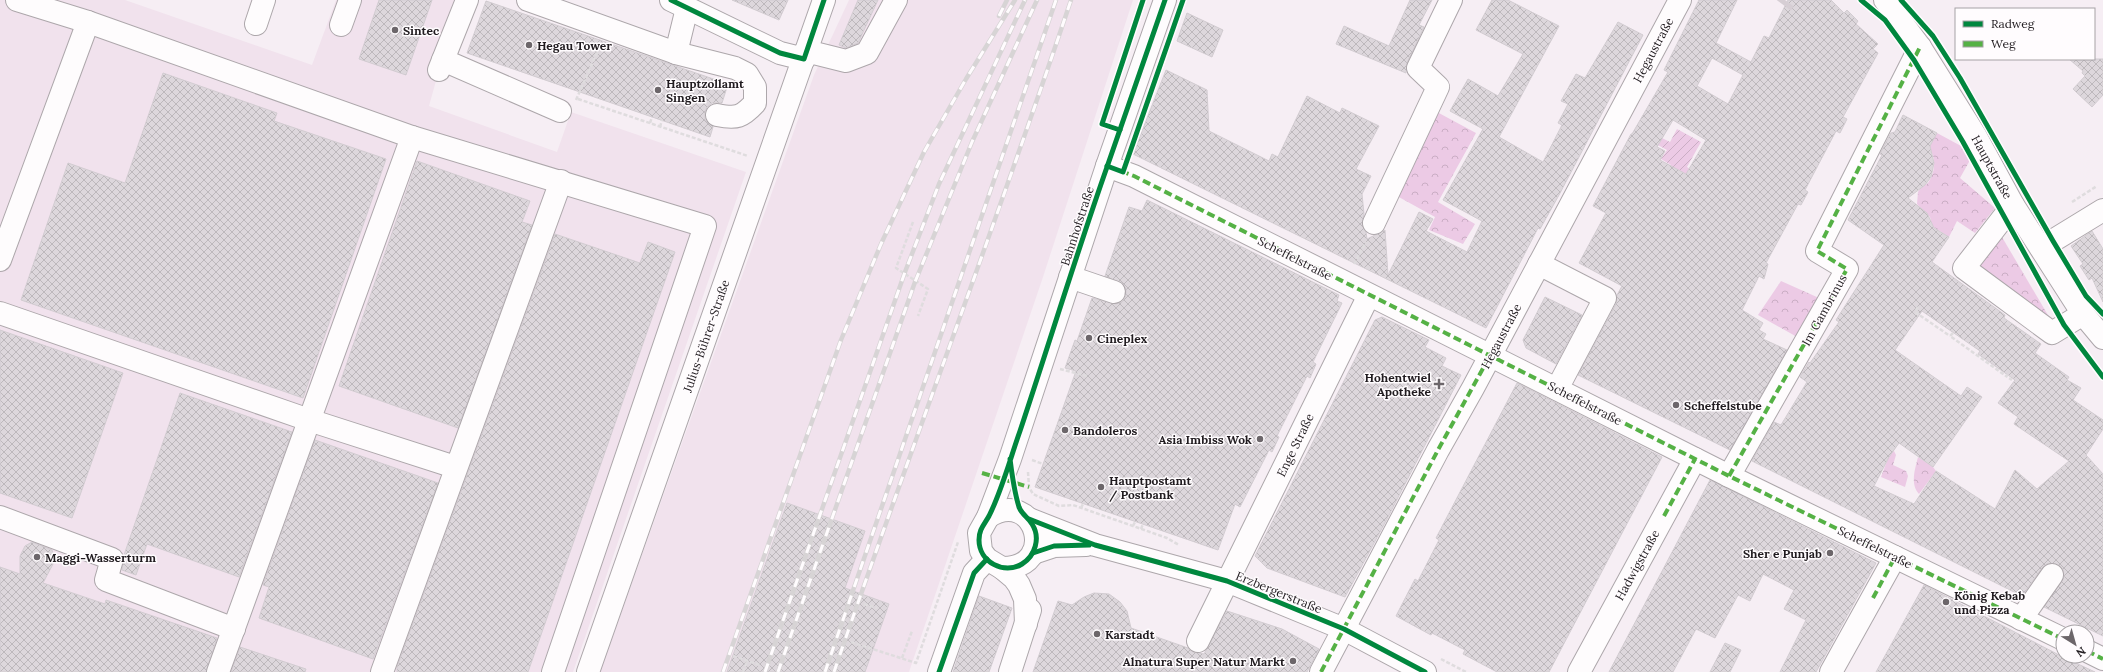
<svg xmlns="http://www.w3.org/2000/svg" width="2103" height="672" viewBox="0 0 2103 672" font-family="Lora,serif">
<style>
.built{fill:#f1e2ed}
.forest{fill:url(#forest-crowns)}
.garden{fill:url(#garden-furrows)}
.building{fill:url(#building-cross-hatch);stroke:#d2ccd1;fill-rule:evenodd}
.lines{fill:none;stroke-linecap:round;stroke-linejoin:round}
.minor-tunnel{stroke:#d6ced4;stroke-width:22;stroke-dasharray:22 11;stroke-linecap:butt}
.minor-casing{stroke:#ada7ab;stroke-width:24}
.major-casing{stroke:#ada7ab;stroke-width:24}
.path{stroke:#dfdcde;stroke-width:2.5;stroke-dasharray:4 2;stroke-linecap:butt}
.minor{stroke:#fefcfd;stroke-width:22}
.major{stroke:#fefcfd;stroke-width:22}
.rail-casing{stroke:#d7d4d5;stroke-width:4.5}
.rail{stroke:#fffcfe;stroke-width:3;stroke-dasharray:9;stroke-linecap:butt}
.quiet{stroke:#55b145;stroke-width:4;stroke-dasharray:8 4;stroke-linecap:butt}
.cycleway-casing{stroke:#fffcfe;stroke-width:8}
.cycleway{stroke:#00873e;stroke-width:5}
.poi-dot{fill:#6c666a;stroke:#fffcfe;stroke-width:1.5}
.labels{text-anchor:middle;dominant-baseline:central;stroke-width:3;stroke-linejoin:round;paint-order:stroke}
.poi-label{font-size:12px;font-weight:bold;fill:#211c20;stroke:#fffcfe;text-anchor:start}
.street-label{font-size:12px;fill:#211c20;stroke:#fffcfe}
</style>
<defs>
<pattern id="forest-crowns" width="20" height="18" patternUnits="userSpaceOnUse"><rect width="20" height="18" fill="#eccae5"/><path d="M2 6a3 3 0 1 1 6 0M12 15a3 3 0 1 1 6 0" fill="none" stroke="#caadc4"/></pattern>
<pattern id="garden-furrows" width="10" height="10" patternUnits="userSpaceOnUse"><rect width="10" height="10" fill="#eccae5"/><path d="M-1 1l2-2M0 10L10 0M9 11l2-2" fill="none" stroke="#caadc4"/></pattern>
<pattern id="building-cross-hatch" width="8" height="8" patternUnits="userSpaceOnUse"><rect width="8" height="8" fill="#ddd7dc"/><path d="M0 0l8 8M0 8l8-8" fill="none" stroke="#bdb8bc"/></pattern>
</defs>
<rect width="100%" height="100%" fill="#f6eef4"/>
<g class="built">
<polygon points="0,0 125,0 312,65 336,0 467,0 439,70 429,106 557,152 571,112 746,172 573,672 0,672"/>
<polygon points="849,0 1133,0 1043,277 909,672 600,672 814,75"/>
</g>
<g class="forest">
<polygon points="1437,112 1476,133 1438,202 1475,224 1463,244 1429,230 1435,217 1397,196"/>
<path d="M1937,133L1974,153L1960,178L1995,208L1975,233L1957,221L1949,237L1932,226L1930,217L1917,204L1918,192C1920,188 1924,186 1928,183C1935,173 1937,158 1929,148Z"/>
<polygon points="1999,232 2052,322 1978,265"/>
<polygon points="1781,281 1828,302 1806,342 1758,315"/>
<polygon points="1894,451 1896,455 1893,465 1906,471 1908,476 1905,487 1881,477 1890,453"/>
<path d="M1918,457L1933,467L1936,471L1919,494C1910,484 1915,469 1918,457Z"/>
</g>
<polygon class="garden" points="1677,129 1701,142 1687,167 1693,171 1631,216 1662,182 1671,165 1661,159 1667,150 1656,144 1660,137 1670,142"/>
<g class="building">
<polygon points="379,0 432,0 406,75 359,59"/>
<polygon points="732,0 788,0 779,20"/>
<polygon points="858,0 878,0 858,43 846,48 839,45"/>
<polygon points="1410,0 1432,0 1419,25 1424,27 1407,63 1406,73 1336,44 1344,26 1389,46"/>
<polygon points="1492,0 1508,0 1559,26 1499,137 1543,162 1562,125 1558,123 1568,104 1561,101 1576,74 1585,78 1618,22 1643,35 1559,195 1540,229 1538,228 1486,328 1133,154 1166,70 1207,90 1209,131 1269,161 1272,154 1278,157 1307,96 1340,113 1342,108 1379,126 1356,169 1371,176 1362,194 1364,214 1362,224 1366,232 1367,239 1385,230 1388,275 1419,212 1433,219 1426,231 1467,252 1482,221 1443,200 1483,129 1450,111 1468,79 1498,96 1523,54 1476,30"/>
<path d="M1699,0H1737L1716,43L1751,62L1764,36L1769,38L1788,0H1831L1844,13L1847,10L1858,21L1856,24L1878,44L1873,49L1878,53L1843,117L1847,119L1840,133L1836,131L1805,190L1808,192L1801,205L1798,204L1766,263L1768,264L1764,279L1759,276L1742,310L1763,323L1759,330L1766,334L1763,339L1787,350L1730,450L1578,375L1616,304L1617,295L1622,286L1579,263L1606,213L1593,206L1631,134H1632L1668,72L1664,70ZM1712,58L1743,75L1728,104L1697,86ZM1673,120L1706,140L1686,174L1660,160L1665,151L1657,147Z"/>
<polygon points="486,1 728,84 722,103 712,103 707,107 705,112 705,120 713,127 710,137 467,53"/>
<polygon points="1187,13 1223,30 1212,57 1177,41"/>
<polygon points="2069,59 2103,59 2103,95 2092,107 2073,89 2085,76 2082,73 2083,71"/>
<polygon points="163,73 277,113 274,121 386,159 303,398 21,300 68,163 125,183"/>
<path d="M1903,115L1937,133L1930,146L1934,163L1931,177L1925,185L1908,198L1927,213L1934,228L1949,237L1932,262L2005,315L2004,318L2041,344L2035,353L2069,377L2067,380L2081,388L2073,400L2103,420V429L2086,455L2103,474V636L2044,607L2064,577L2063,570L2059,565L2047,564L2042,568L2022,596L1752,461L1774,422L1781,425L1807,382L1800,377L1809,362L1810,363L1839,322L1836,320L1884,245L1848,220L1882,155L1880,154L1891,133L1895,132ZM1922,311L1980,351L1978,354L2015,380L1998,403L2018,417L2014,424L2069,461L2037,489L2015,470L1995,509L1936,471L1914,504L1874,486L1889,457L1899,443L1933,467L1982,397L1967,387L1961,396L1895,350Z"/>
<polygon points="417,161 530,201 522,222 532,225 458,428 339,386"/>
<polygon points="1147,200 1339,295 1337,301 1342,303 1313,362 1316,364 1310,378 1307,376 1277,436 1279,437 1272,452 1269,450 1240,507 1235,504 1218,550 1035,487 1076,371 1065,368 1075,340 1077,341 1092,298 1116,304 1122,302 1126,296 1126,289 1123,284 1105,276 1129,207 1142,211"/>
<polygon points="2092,231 2103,249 2103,302 2092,278 2089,280 2080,266 2083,264 2071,246"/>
<polygon points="555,234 640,263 648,242 675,252 528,672 397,672 397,667"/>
<polygon points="1545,297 1582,315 1556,364 1526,348 1523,340"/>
<polygon points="1382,317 1429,340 1425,347 1446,358 1442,366 1461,375 1387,519 1345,597 1267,568 1255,556 1375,320"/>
<polygon points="0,330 123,373 72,518 0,493"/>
<polygon points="1517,383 1662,457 1549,672 1497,672 1463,654 1465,650 1432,633 1431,635 1396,616 1415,579 1418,581 1439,540 1436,538"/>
<polygon points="180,393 292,432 239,577 147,544 136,575 122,570 124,555"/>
<polygon points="315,440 438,483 373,659 259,618 269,587 263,585"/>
<polygon points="1710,480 1876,563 1816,672 1780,672 1806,620 1784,609 1794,590 1763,574 1750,601 1738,595 1715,638 1696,629 1673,672 1609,672"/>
<polygon points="787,503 865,531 845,588 889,604 865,672 727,672"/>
<polygon points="32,542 52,550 53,553 53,564 43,583 105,604 106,600 217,638 206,672 0,672 0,567 20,574 20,556 25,546"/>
<polygon points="1924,585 2061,656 2095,672 1876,672"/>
<polygon points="1094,593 1109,594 1120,602 1127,611 1131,628 1188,648 1193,652 1204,654 1227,611 1282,629 1319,649 1307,672 1033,672 1058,601 1072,605 1084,597"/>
<polygon points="979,596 1012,608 989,672 953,672"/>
<polygon points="1725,643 1741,650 1730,672 1710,672"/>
<polygon points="240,647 306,669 305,672 231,672"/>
</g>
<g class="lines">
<polyline class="minor-tunnel" points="1782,4 1785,0"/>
<defs>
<g id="minor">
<polyline points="17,0 88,22 412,137 705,226 553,672"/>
<path d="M528,0L676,53L735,68L747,74L755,87V103C742,117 737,119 717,115"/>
<polyline points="671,0 780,53 804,59"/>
<polyline points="256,24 264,0"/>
<polyline points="341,25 350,0"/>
<polyline points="806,51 846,61 867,53 896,0"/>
<polyline points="676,53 687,8"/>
<polyline points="443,60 560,111"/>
<polyline points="439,70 467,0"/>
<polyline points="1107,166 1134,176 1729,476 2063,639"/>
<polyline points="2013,205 1964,268 2052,333 2083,314"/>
<polyline points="1374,223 1438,87 1418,68 1451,0"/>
<polyline points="2041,248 2103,210"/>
<polyline points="0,260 88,22"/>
<polyline points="1539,264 1605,298 1557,389"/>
<polyline points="1070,277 1114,292"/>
<polyline points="0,313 309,420 455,467"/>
<polyline points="1729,476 1847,269 1817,251 1920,47"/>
<polyline points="0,517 112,559 106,580 234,629"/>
<path d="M988,517C1036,486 1060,569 1002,568"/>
<polyline points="1029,519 1095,545 1227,581 1344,629 1425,672"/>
<polyline points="1033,553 1054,546 1086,545"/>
<polyline points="2021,619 2052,575"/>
<polyline points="1026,624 1025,599 1019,585 1014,578 1002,568 987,559 981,551 979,533 988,517 1010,459 1107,166 1165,0"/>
<polyline points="1198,641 1369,295"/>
<polyline points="2087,651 2103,659"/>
<polyline points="218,672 412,137"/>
<polyline points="382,672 561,181"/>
<polyline points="588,672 824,0"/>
<polyline points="939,672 974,573 987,559"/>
<polyline points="1010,672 1030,610"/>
<polyline points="1321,672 1438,450 1473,388 1680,0"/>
<polyline points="1579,672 1695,459"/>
<polyline points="1831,672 1895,557"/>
</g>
<polyline id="major" points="1885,0 1920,47 1975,135 2013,205 2083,314 2103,338"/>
</defs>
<use href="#minor" class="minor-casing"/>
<use href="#major" class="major-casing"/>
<g class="path">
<polyline points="578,99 748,156"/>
<polyline points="576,100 599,48"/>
<polyline points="650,123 652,117"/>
<polyline points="660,127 662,120"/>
<polyline points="2072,202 2097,186"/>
<polyline points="913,222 896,268 928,289 918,316"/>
<polyline points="1354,264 1366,242"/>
<polyline points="1918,307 1915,312 1950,336"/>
<polyline points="1953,333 1950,336 2006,376"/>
<polyline points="1060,369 1087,376"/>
<polyline points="2008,375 2006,376 2012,380"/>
<polyline points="1032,460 1043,464"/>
<polyline points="1028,472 1029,487 1033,494 1059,506 1073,505 1133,526 1167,538 1179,545"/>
<polyline points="1081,508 1083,504"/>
<polyline points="1133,526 1135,522"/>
<polyline points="1141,529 1143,524"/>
<polyline points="864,604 877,608"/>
<polyline points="851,642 916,663 958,542"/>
<polyline points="733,656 760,665"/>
<polyline points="902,658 912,631"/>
<polyline points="1441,659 1466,672"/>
<polyline points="743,672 747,661"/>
</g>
<use href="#minor" class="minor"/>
<use href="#major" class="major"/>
<defs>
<g id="rail">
<polyline points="999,16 1007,0"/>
<polyline points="723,672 841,340 881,244 924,152 966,79 1015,0"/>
<polyline points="765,672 905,272 939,184 1025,0"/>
<polyline points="778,672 915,282 972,142 1037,0"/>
<polyline points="825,672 1056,0"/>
<path d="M834,672C911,447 996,225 1071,0"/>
</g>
</defs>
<use href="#rail" class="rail-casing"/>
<use href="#rail" class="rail"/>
<g class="quiet">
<polyline points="1121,171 1134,176 1729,476 2063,639"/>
<polyline points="982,473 1029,487"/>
<polyline points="1729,476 1847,269 1817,251 1920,47"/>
<polyline points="1664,516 1695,459"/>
<polyline points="1873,598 1895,557"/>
<polyline points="2087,651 2103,659"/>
<polyline points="1321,672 1438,450 1502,334"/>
</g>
<defs>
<g id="cycleway">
<polyline points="671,0 780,53 804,59 824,0"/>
<polyline points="1861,0 1885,20 1914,60 1963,142 2064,325 2103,377"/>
<polyline points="1901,0 1933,36 1960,78 2053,241 2086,296 2103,314"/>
<polyline points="1120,130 1102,124 1143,0"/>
<polyline points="1107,166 1123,172 1183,0"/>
<path d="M1010,459C1012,475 1014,491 1019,507C1022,515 1028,517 1032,524C1041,538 1035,556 1022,564C1004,575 979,562 979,540C979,529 984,525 989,516C1002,490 1010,459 1020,431C1049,344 1076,255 1107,167C1126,111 1146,56 1165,0"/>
<polyline points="1029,519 1095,545 1227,581 1344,629 1425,672"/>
<polyline points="1033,553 1054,546 1089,545"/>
<polyline points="939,672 974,573 987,559"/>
</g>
</defs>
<use href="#cycleway" class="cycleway-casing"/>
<use href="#cycleway" class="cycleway"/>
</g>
<g class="poi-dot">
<circle cx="395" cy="30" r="4"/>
<circle cx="529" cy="45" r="4"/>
<circle cx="658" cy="90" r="4"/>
<circle cx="1089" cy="338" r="4"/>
<path d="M1437 378h4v4h4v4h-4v4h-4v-4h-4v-4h4z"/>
<circle cx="1676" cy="405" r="4"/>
<circle cx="1065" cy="430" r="4"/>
<circle cx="1260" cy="439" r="4"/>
<circle cx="1101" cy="487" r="4"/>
<circle cx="1830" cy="553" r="4"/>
<circle cx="37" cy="557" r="4"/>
<circle cx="1946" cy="602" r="4"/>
<circle cx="1097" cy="634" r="4"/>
<circle cx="1293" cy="661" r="4"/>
</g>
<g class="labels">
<g class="poi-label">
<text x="403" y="30">Sintec</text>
<text x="537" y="45">Hegau Tower</text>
<text x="666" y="83">Hauptzollamt<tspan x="666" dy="14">Singen</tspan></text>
<text x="1097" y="338">Cineplex</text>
<text x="1431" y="377" text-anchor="end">Hohentwiel<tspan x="1431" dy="14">Apotheke</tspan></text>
<text x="1684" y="405">Scheffelstube</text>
<text x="1073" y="430">Bandoleros</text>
<text x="1252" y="439" text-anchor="end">Asia Imbiss Wok</text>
<text x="1109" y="480">Hauptpostamt<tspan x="1109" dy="14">/ Postbank</tspan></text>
<text x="1822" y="553" text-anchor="end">Sher e Punjab</text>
<text x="45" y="557">Maggi-Wasserturm</text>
<text x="1954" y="595">König Kebab<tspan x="1954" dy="14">und Pizza</tspan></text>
<text x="1105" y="634">Karstadt</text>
<text x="1285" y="661" text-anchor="end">Alnatura Super Natur Markt</text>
</g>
<g class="street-label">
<text transform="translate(1653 50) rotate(-62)">Hegaustraße</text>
<text transform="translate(1992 167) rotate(61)">Hauptstraße</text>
<text transform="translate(1077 226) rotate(-72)">Bahnhofstraße</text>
<text transform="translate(1295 258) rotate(27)">Scheffelstraße</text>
<text transform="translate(1824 310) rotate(-61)">Im Gambrinus</text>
<text transform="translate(706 336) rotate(-71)">Julius-Bührer-Straße</text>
<text transform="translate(1501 336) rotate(-62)">Hegaustraße</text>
<text transform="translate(1585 403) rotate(27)">Scheffelstraße</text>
<text transform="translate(1295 445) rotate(-64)">Enge Straße</text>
<text transform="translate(1875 547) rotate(26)">Scheffelstraße</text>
<text transform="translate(1637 565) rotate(-61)">Hadwigstraße</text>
<text transform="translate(1279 592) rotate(22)">Erzbergerstraße</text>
</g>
</g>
<rect x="1955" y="8" width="140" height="52" fill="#fffcfe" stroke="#a6a2a5"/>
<rect x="1963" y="21" width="20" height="6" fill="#00873e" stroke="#a6a2a5"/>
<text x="1991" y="28" font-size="12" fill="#211c20">Radweg</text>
<rect x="1963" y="41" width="20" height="6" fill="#55b145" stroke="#a6a2a5"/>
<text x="1991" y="48" font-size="12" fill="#211c20">Weg</text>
<g transform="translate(2075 644) rotate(143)"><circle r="19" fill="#fffcfe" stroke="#a6a2a5"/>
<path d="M0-3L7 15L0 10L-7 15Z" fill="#6c666a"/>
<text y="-6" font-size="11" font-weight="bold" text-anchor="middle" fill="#211c20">N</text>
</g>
</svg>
